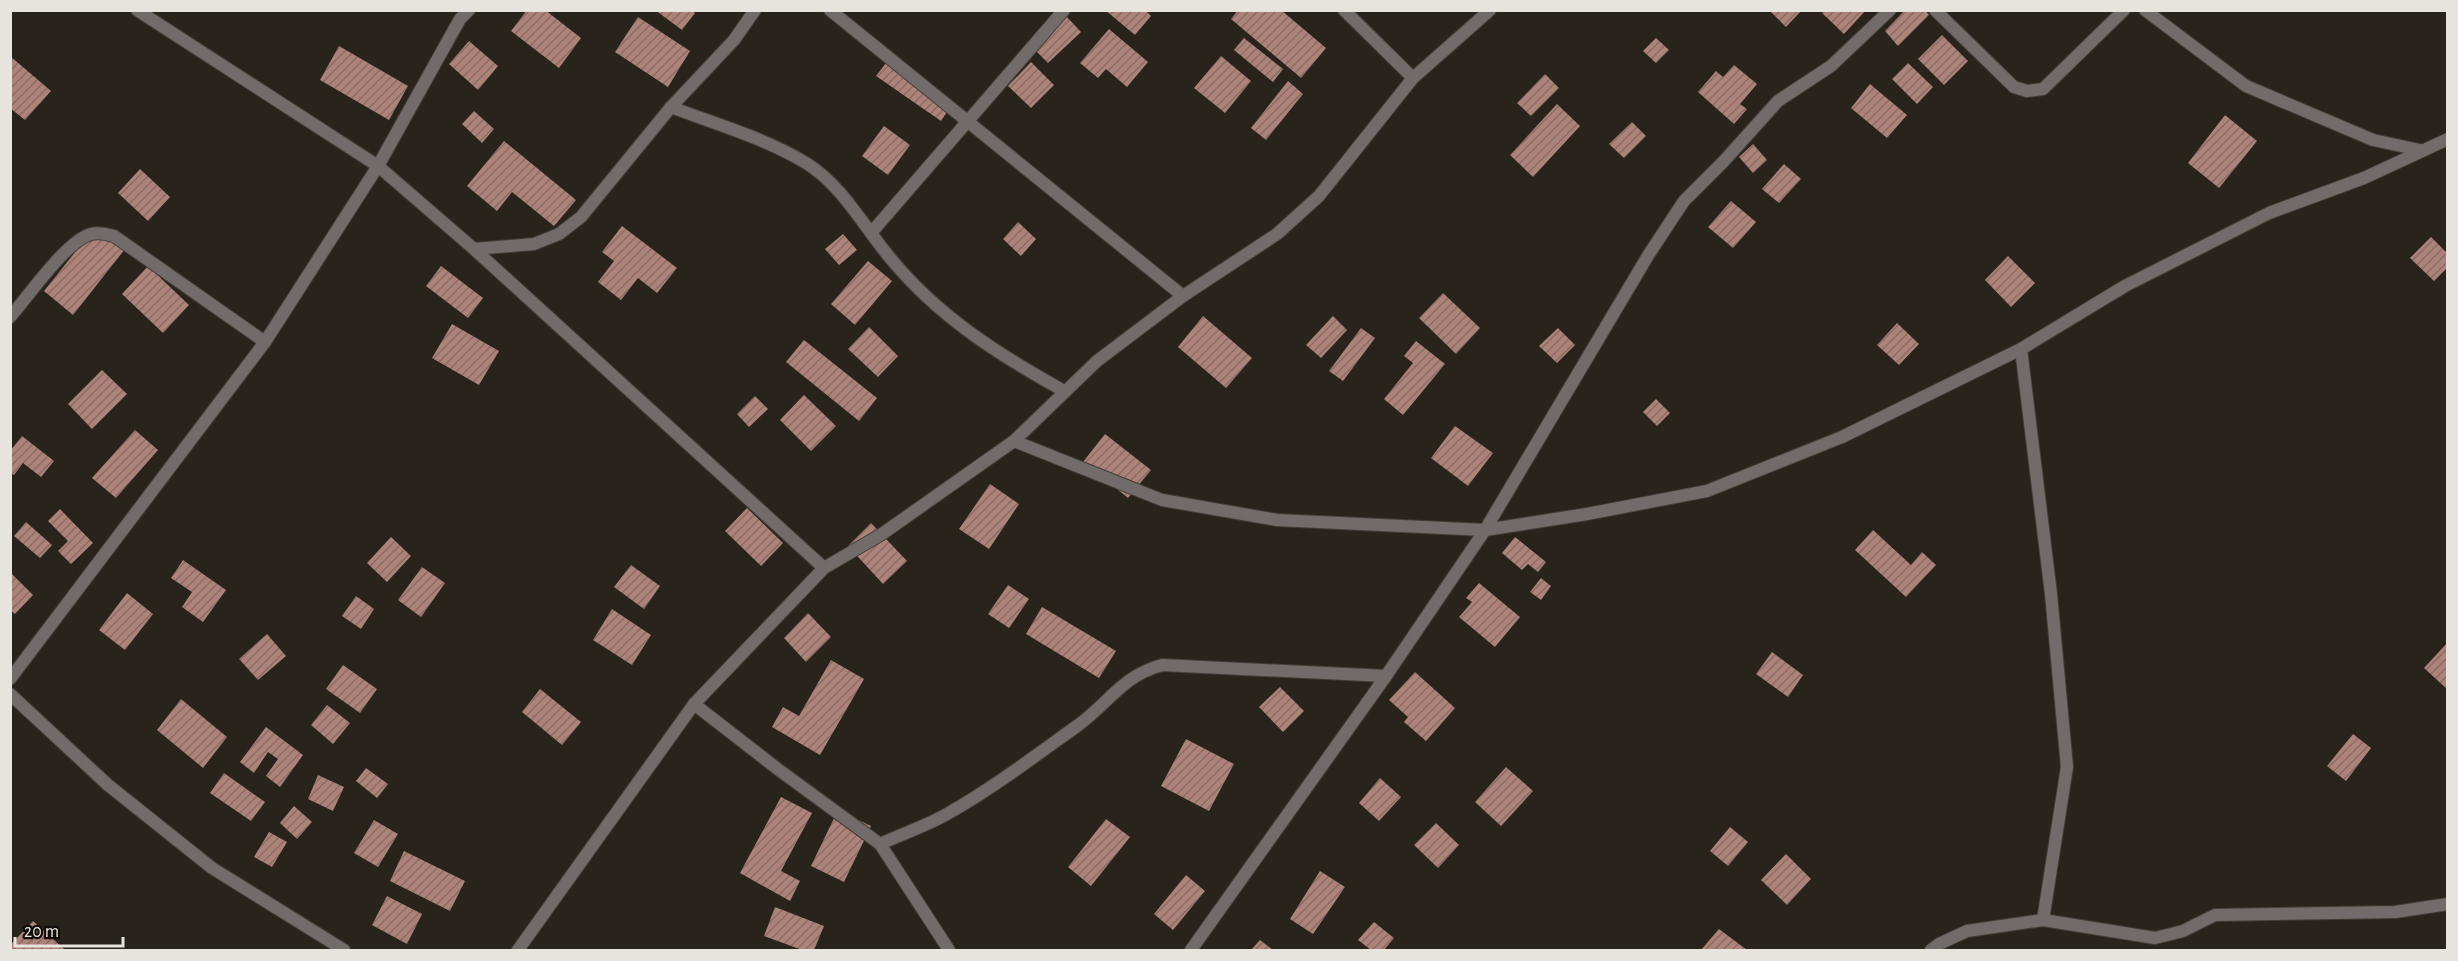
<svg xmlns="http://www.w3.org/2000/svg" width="2458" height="961" viewBox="0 0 2458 961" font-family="'Alegreya Sans',sans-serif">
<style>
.building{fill:url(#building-hatch)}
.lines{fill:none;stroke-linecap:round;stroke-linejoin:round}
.street-casing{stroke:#433e36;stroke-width:14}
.street{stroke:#716c69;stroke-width:12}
</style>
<defs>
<pattern id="building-hatch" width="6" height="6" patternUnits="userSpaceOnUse" patternTransform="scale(1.5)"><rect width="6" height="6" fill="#ad8279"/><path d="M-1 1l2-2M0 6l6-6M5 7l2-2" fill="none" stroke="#896c66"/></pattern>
</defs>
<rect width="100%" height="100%" fill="#28231b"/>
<g class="building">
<polygon points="527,10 545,10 581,38 559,68 511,31"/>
<polygon points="655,10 691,10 695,13 682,30"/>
<polygon points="1105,10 1145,10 1151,16 1135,35"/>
<polygon points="1238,10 1281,10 1326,48 1301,78 1231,19"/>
<polygon points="1769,10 1802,10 1786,27"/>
<polygon points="1825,10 1866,10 1844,34 1822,13"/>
<polygon points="1905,10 1925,10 1929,15 1898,46 1885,31"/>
<polygon points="1066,16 1081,32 1048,63 1033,48"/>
<polygon points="638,17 690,51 668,87 615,52"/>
<polygon points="1109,29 1148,62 1127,87 1106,69 1098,78 1080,63"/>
<polygon points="1942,35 1968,61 1944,85 1918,59"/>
<polygon points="1244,38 1283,69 1273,82 1234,50"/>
<polygon points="1656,38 1669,50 1656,63 1643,51"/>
<polygon points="469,41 498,66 478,90 449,64"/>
<polygon points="339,46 408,86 389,120 320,80"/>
<polygon points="10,56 51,91 25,120 10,108"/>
<polygon points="1221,56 1251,81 1225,113 1194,88"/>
<polygon points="889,59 953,103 941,121 876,76"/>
<polygon points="1031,62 1054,85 1031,108 1008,86"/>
<polygon points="1908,63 1933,87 1917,104 1892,79"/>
<polygon points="1734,65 1757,84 1740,104 1747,109 1734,124 1698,92 1716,71 1723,77"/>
<polygon points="1545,74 1559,88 1531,116 1517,103"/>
<polygon points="1288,81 1303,94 1266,140 1251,128"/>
<polygon points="1870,84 1907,115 1887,138 1851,108"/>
<polygon points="1557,104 1580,126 1533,177 1510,155"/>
<polygon points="474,111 494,129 482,143 462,124"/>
<polygon points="2225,115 2257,141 2219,188 2188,163"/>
<polygon points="1632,122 1646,136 1624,158 1609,144"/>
<polygon points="884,126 910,145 888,175 862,156"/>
<polygon points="504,141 576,200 554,226 512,192 497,211 467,186"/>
<polygon points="1753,144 1767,160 1753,173 1739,157"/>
<polygon points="1784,164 1801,179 1779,203 1762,189"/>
<polygon points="140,169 170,197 148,221 118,193"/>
<polygon points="1731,201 1756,222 1733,248 1708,227"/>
<polygon points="1018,222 1036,239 1021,256 1003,239"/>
<polygon points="96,226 125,249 73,315 44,291"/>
<polygon points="622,226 677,268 657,293 638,278 621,300 598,282 614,261 602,252"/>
<polygon points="843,234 857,250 839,265 825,249"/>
<polygon points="2431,237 2448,254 2448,267 2434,281 2410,258"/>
<polygon points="2008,256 2035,283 2011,307 1985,280"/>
<polygon points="868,261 892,281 855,325 831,304"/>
<polygon points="148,266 189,305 163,333 122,294"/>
<polygon points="441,266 483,298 468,318 426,286"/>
<polygon points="1443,293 1480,328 1456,354 1419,318"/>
<polygon points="1203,316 1252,358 1226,388 1178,347"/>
<polygon points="1333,316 1347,330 1321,358 1306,345"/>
<polygon points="1897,323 1919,344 1899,365 1877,345"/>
<polygon points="452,324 499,351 479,385 432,358"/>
<polygon points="869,327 898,356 878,377 848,349"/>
<polygon points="1361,328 1375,338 1343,381 1329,371"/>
<polygon points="1558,328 1575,345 1557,363 1539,346"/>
<polygon points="804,340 877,398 859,421 786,362"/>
<polygon points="1416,341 1445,364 1403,415 1384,399 1413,363 1404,356"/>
<polygon points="102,370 127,394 92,429 68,404"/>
<polygon points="804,395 836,426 811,451 780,420"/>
<polygon points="755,396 768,409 749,427 737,414"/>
<polygon points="1656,399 1670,413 1657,426 1643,412"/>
<polygon points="1455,426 1493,453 1468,486 1431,458"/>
<polygon points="135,430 158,450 116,498 92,478"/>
<polygon points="1105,434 1151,470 1128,498 1083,462"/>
<polygon points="22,436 54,461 41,477 23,463 14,475 10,473 10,451"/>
<polygon points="990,484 1019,504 989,549 959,529"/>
<polygon points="747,508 783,543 761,566 725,531"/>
<polygon points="60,509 93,543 71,564 58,551 68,541 48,521"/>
<polygon points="26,522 52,545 40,558 14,536"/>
<polygon points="871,523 907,561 883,584 848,546"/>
<polygon points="1873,530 1911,565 1922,552 1936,565 1906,597 1855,550"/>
<polygon points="391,537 411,556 387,582 367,563"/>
<polygon points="1515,537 1546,562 1538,572 1528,564 1522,570 1502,553"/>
<polygon points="183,560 226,590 203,622 182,607 192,592 171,578"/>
<polygon points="631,565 660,586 644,609 614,587"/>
<polygon points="422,567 445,583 421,617 398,600"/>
<polygon points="10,572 33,595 15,614 10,610"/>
<polygon points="1541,578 1551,586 1541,600 1530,592"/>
<polygon points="1479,583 1520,617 1495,647 1459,617 1472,602 1466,598"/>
<polygon points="1008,585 1029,599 1009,628 988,614"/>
<polygon points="127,593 153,614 125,650 99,630"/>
<polygon points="356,596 374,609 361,629 342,616"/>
<polygon points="1042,607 1116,651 1099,678 1026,634"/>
<polygon points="612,609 651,635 632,665 593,640"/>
<polygon points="808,613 831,637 806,662 784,638"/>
<polygon points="267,634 286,656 258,680 239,659"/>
<polygon points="2448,642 2448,690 2424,668"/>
<polygon points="1772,652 1803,675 1788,697 1756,674"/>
<polygon points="831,660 864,679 820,755 772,727 783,707 799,716"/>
<polygon points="343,665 377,689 360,713 326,689"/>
<polygon points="1415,672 1455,708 1426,741 1404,722 1408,717 1389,700"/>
<polygon points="1280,687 1304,711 1283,732 1259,707"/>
<polygon points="540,689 581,722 562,745 522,712"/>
<polygon points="181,699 227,737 203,768 157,730"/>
<polygon points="327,705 350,723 333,744 311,725"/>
<polygon points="266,727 303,755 280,787 266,776 278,759 268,752 254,773 240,762"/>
<polygon points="2353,734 2371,748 2346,781 2327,766"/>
<polygon points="1186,739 1234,764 1209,811 1161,786"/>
<polygon points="1506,767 1533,791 1501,826 1475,802"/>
<polygon points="366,768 388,784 377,798 356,781"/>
<polygon points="224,773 265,802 251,821 210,793"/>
<polygon points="318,775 344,787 333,811 308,799"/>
<polygon points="1380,778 1401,797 1379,821 1359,803"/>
<polygon points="781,797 812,813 781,871 800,881 790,901 740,873"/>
<polygon points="294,806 312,822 297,839 280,823"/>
<polygon points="838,810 871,826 844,882 811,866"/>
<polygon points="1106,819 1130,837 1091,886 1068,867"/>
<polygon points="374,820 398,834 378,867 354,853"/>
<polygon points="1436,823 1459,845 1438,868 1414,845"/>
<polygon points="1730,827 1748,842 1728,866 1710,851"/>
<polygon points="269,832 287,842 272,867 254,857"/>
<polygon points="404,851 465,881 450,911 390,881"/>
<polygon points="1786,854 1811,879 1787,905 1761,880"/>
<polygon points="1320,871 1345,887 1313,934 1290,919"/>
<polygon points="1186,875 1205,891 1173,930 1154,914"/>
<polygon points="387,896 422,914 407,944 372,925"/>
<polygon points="775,907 824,926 814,950 802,950 764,936"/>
<polygon points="33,921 64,949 62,950 10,950 10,945"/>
<polygon points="1374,922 1394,938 1384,950 1371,950 1358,940"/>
<polygon points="1719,929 1747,950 1701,950"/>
<polygon points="1260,940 1273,950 1251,950"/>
</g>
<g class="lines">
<defs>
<g id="street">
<polyline points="137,10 378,166 474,249 824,568"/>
<polyline points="830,10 1183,296"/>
<polyline points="1344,10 1413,78"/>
<polyline points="1935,10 2014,87 2027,91 2043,89 2124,10"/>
<polyline points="2145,10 2246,86 2373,140 2420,150"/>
<path d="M671,107C715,124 765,138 806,163C842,185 864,227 891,259C939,317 999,355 1064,391"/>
<polyline points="871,233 1064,10"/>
<polyline points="474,249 534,244 559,234 581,217 671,107 734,40 755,10"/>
<path d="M10,317C28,297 66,241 91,234C99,232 107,234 114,236L265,342"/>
<polyline points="2021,349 2051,594 2067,767 2043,920"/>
<polyline points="1014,441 1162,500 1277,520 1485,530 1587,514 1707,491 1842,437 2021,349 2125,286 2269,213 2364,178 2448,139"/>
<polyline points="10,679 265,342 378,166 460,19 469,10"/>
<polyline points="10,694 108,785 212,868 344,950"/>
<polyline points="694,704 779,770 880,844 949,950"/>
<path d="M880,844C902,834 926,826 947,814C993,788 1035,756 1077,726C1109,703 1122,676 1162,665L1386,676"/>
<polyline points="518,950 694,704 824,568 882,534 1014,441 1097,361 1183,296 1277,234 1319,196 1413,78 1490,10"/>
<polyline points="1191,950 1386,676 1485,530 1649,254 1684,201 1724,161 1778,101 1831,66 1890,10"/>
<polyline points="1931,950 1939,944 1967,931 2043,920 2155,938 2183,931 2215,915 2395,912 2448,904"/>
</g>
</defs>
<use href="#street" class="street-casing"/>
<use href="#street" class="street"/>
</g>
<rect width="2458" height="961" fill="none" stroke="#e7e4de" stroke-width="24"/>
<path d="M15 937v9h108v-9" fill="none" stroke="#e7e4de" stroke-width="3"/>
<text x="24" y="937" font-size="18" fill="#e7e4de" stroke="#0f0d09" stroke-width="4.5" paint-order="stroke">20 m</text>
</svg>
